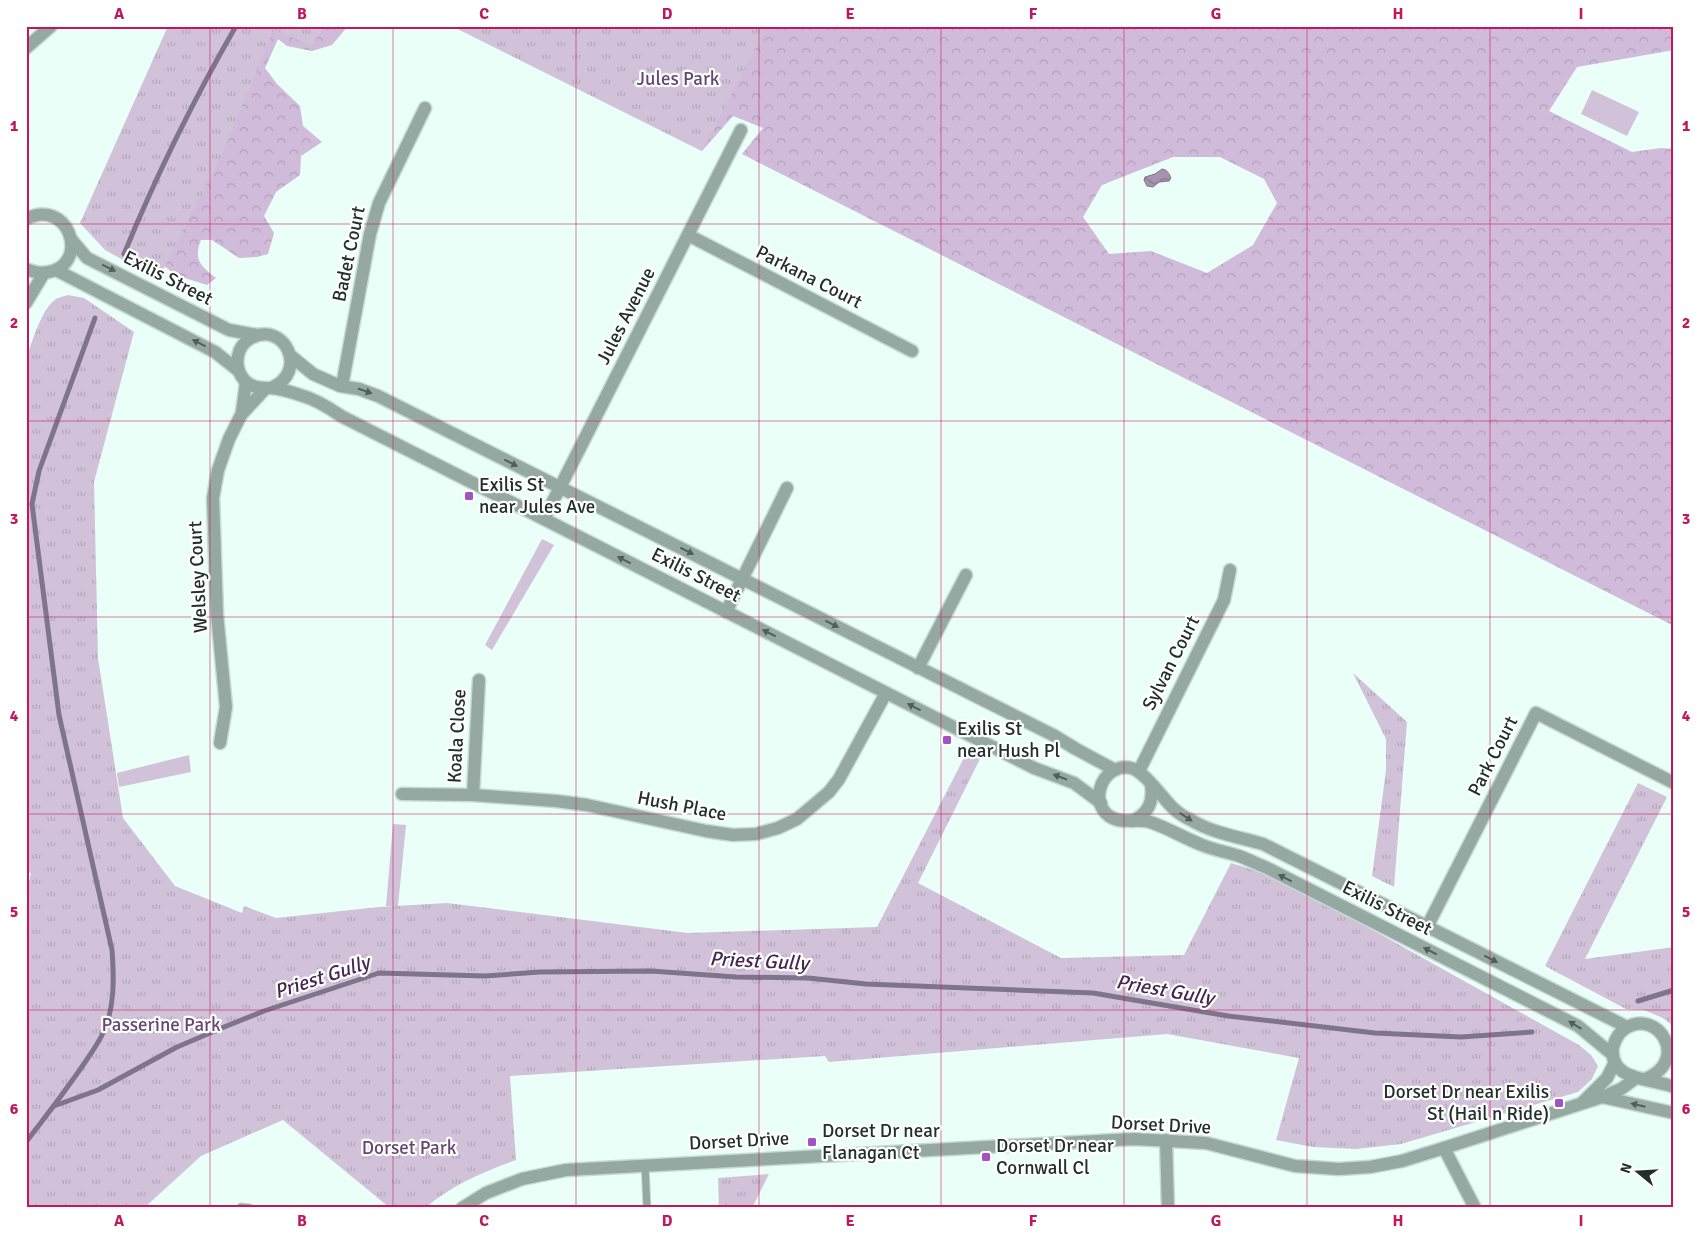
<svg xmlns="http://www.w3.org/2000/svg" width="1700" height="1234" viewBox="0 0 1700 1234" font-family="Signika,sans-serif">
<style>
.grass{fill:#d1c2d9}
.forest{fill:url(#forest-crowns);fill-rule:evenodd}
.park{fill:url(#park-tufts)}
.water{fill:url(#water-waves);stroke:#7f7489}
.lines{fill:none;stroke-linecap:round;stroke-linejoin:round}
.stream{stroke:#7f7489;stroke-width:5}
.service-casing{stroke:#c6dad3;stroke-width:9}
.minor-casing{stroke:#c6dad3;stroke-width:15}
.tertiary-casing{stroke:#c6dad3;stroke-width:15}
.service{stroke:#95a8a2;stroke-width:7}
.minor{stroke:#95a8a2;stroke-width:12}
.tertiary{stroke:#95a8a2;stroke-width:12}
.oneway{fill:#505f5b}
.grid{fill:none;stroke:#c2185b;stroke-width:1;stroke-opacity:0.55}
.poi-dot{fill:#a252c2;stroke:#fff;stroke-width:2}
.labels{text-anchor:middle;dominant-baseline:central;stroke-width:4.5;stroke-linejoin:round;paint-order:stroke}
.park-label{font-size:19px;fill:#664774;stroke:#fff}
.street-label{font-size:19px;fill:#222f2b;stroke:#fff}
.poi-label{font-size:19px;fill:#222f2b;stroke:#fff;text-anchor:start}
.water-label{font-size:20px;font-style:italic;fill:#442650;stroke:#fff}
.neatline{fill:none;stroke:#c2185b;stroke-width:2}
.grid-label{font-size:16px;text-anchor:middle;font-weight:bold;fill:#c2185b}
</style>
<defs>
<pattern id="forest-crowns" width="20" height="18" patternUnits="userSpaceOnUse" patternTransform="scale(1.25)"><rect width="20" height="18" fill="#d0bbda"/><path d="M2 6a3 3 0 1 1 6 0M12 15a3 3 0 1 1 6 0" fill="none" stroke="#b2a1bb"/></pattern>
<pattern id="park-tufts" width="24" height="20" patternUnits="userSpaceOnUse" patternTransform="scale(1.25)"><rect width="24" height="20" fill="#d1c2d9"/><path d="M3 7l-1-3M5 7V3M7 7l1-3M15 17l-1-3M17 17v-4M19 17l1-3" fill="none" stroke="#b3a7ba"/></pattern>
<pattern id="water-waves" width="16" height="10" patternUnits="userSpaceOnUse" patternTransform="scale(1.25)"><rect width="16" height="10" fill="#a792b1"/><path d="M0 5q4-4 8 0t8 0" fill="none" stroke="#887890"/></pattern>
</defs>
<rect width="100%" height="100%" fill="#eafff8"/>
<g class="grass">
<polygon points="1592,90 1639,112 1627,136 1581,114"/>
<polygon points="542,539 554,545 492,650 485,645"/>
<polygon points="189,755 191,772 119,787 117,773"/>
<polygon points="393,824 406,825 398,906 386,906"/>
</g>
<g class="forest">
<path d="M184,26H348L332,45L312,51L287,46L278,39L265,68L277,84L300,106L303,126L322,142L301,156L300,175L276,192L264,216L274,233L268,254L257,257L239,258L212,240H201C193,260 201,266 216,278L207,285L175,275L154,257L80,223Z"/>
<path d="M452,26H1674V50L1577,67L1549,111L1632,152L1661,148L1674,149V626L742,154L763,128L733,116L702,151ZM1173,157H1220L1264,179L1277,203L1253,245L1207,273L1151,251L1109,254L1083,217L1102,185Z"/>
</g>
<g class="park">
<polygon points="168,26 325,26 311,46 274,29 222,155 162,272 141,270 105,250 80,223"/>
<polygon points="452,26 767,26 702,151"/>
<path d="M68,295L84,298L134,332L94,482L98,658L123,818L175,886L242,913L244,906L276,918L379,907L447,903L688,933L877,927L968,750L981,757L918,883L1061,958L1184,955L1231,863L1264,873L1344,914L1579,1045L1591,1055L1598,1066L1592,1079L1578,1092L1401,1144L1356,1149L1313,1147L1276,1140L1299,1058L1167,1034L829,1062L825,1056L510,1076L516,1160C483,1172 452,1185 425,1208H390L283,1120L201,1156L144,1208H26V895L31,873L26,871V359C32,343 41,309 56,299C59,297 65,296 68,295Z"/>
<polygon points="1353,673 1407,722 1394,887 1372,876 1386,770 1386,739"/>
<polygon points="1638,783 1667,797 1585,959 1674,947 1674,1027 1663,1018 1644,1010 1626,1009 1545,966"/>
<polygon points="769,1174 752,1208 719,1208 718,1178"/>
</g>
<path class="water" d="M1162,169C1168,170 1169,174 1171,178L1169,181L1159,182L1153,187L1147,186L1144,180L1145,177L1155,174Z"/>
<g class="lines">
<g class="stream">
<path d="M124,254C156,176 194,99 236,26"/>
<polyline points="1638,1001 1674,990"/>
<polyline points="54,1106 98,1090 177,1047 229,1025 264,1011 379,973 485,976 540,972 651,971 736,977 808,978 866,984 1093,993 1228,1016 1375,1033 1461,1037 1532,1032"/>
<path d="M26,1142C44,1119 62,1095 79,1071C87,1059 97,1046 103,1033C115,1008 114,976 112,950L59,715L32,504L39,471L95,318"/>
</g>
<defs>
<g id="service">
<polyline points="645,1165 647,1208"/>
<polyline points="241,1207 250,1208"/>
</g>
<g id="minor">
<polyline points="26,48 51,26"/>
<polyline points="688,235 912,351"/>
<polyline points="26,303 44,273"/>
<polyline points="342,386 370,234 379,203 425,108"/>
<polyline points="242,412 246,382"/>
<polyline points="544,519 741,130"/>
<polyline points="726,612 787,488"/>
<polyline points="918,668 966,575"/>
<polyline points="220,743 226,707 217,614 213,498 218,470 229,439 241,415 265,389"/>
<polyline points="1139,771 1224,600 1230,570"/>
<polyline points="402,794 473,795 556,801 587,805 706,831 733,835 756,834 778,828 797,819 829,792 839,779 886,693"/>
<polyline points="473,795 479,680"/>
<polyline points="1427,927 1536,713 1674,783"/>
<polyline points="1166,1140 1168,1208"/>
<polyline points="1444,1148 1475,1208"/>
</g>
<g id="tertiary">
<path d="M26,219C68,198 89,259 53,271C43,274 36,273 26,269"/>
<polyline points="71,239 87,258 229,330 257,335"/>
<polyline points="56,270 215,352 239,371"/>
<polyline points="291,356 313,374 340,386 359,389 378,396 1053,735 1076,749 1115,770"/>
<path d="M271,388C310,372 284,320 251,338C244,342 239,349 238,356C236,365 239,374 245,381C253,388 260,388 270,388C279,388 291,392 300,395C315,399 328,407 341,416L981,741L1034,768L1074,783L1101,803"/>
<path d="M1132,821C1148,814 1154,802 1151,784"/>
<path d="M1613,1055L1578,1026L1267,868C1257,864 1248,859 1239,856C1227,852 1214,850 1202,845C1184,838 1168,828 1150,822C1137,818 1122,825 1109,816C1087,799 1105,762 1131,768C1144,771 1162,797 1172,807C1177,812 1184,817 1191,820C1212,833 1239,837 1263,844L1627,1027"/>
<path d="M1645,1079C1691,1061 1658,1008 1626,1028C1619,1032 1615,1040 1613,1047C1608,1082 1653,1078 1674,1087"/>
<polyline points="1602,1097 1674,1113"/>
<polyline points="1583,1102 1607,1078 1615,1062"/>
<polyline points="462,1208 486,1193 522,1179 566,1170 1134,1139 1206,1143 1295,1166 1339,1169 1370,1167 1402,1161 1444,1148 1602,1097 1621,1089 1636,1078"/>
</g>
</defs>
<use href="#service" class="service-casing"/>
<use href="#minor" class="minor-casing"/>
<use href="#tertiary" class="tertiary-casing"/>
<use href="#service" class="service"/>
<use href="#minor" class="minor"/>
<use href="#tertiary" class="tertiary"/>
</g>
<defs><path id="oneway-solid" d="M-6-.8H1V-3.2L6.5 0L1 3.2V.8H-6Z" transform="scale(1.25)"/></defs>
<g class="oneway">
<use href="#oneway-solid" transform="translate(109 268) rotate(26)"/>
<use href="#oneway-solid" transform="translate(199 343) rotate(-153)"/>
<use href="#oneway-solid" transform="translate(365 391) rotate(19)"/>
<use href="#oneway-solid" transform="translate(511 463) rotate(27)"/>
<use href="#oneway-solid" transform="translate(687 551) rotate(27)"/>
<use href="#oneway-solid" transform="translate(624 560) rotate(-153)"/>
<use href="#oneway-solid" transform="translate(832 624) rotate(27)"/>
<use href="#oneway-solid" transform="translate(769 633) rotate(-153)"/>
<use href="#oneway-solid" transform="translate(914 707) rotate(-153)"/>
<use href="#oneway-solid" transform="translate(1060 777) rotate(-159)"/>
<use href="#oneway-solid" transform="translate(1186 817) rotate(33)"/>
<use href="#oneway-solid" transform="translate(1285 878) rotate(-153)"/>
<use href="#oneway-solid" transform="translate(1430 951) rotate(-153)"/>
<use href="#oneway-solid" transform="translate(1491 959) rotate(27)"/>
<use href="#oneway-solid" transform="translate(1575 1025) rotate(-149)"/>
<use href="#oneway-solid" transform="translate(1638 1105) rotate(-167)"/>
</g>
<path class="grid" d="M210,26V1208M393,26V1208M576,26V1208M759,26V1208M941,26V1208M1124,26V1208M1307,26V1208M1490,26V1208M26,224H1674M26,421H1674M26,617H1674M26,814H1674M26,1010H1674"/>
<g class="poi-dot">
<rect x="464" y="491" width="10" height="10" rx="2.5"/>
<rect x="942" y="735" width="10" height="10" rx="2.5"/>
<rect x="1554" y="1098" width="10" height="10" rx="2.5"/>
<rect x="807" y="1137" width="10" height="10" rx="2.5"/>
<rect x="981" y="1152" width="10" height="10" rx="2.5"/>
</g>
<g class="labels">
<g class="park-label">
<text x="678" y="79">Jules Park</text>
<text x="161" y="1025">Passerine Park</text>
<text x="409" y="1148">Dorset Park</text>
</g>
<g class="street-label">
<text transform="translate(349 254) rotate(-78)">Badet Court</text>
<text transform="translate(809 277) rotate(27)">Parkana Court</text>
<text transform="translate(168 278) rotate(27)">Exilis Street</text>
<text transform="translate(626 316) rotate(-63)">Jules Avenue</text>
<text transform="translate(696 575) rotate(27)">Exilis Street</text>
<text transform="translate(198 577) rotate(-93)">Welsley Court</text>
<text transform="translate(1171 663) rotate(-63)">Sylvan Court</text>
<text transform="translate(457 736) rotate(-87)">Koala Close</text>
<text transform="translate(1493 756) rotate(-63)">Park Court</text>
<text transform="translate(682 806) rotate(11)">Hush Place</text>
<text transform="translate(1387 908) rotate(27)">Exilis Street</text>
<text transform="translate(1161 1125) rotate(3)">Dorset Drive</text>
<text transform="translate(739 1141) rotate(-3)">Dorset Drive</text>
</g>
<g class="poi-label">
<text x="479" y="485">Exilis St<tspan x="479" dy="22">near Jules Ave</tspan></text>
<text x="957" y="729">Exilis St<tspan x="957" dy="22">near Hush Pl</tspan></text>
<text x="1549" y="1092" text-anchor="end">Dorset Dr near Exilis<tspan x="1549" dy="22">St (Hail n Ride)</tspan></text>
<text x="822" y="1131">Dorset Dr near<tspan x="822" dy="22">Flanagan Ct</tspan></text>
<text x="996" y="1146">Dorset Dr near<tspan x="996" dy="22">Cornwall Cl</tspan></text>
</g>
<g class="water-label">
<text transform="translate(759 961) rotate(3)">Priest Gully</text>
<text transform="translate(322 977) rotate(-18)">Priest Gully</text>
<text transform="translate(1165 990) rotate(10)">Priest Gully</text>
</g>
</g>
<rect width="1700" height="1234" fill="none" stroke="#ffffff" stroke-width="55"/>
<g transform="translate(1638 1172) rotate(288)" stroke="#ffffff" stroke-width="4" paint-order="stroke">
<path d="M0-4L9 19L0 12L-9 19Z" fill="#222f2b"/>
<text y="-8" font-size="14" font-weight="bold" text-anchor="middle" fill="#222f2b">N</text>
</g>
<rect x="28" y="28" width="1644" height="1178" class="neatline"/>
<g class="grid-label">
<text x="119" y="19">A</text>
<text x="302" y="19">B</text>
<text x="484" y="19">C</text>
<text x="667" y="19">D</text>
<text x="850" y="19">E</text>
<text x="1033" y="19">F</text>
<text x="1216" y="19">G</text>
<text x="1398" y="19">H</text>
<text x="1581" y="19">I</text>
<text x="14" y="131">1</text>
<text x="1686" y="131">1</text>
<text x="14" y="328">2</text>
<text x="1686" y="328">2</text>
<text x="14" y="524">3</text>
<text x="1686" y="524">3</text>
<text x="14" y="721">4</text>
<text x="1686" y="721">4</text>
<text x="14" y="917">5</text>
<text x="1686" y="917">5</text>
<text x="14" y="1114">6</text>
<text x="1686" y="1114">6</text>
<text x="119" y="1226">A</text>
<text x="302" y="1226">B</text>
<text x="484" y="1226">C</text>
<text x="667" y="1226">D</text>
<text x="850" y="1226">E</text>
<text x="1033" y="1226">F</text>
<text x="1216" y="1226">G</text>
<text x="1398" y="1226">H</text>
<text x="1581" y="1226">I</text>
</g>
</svg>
